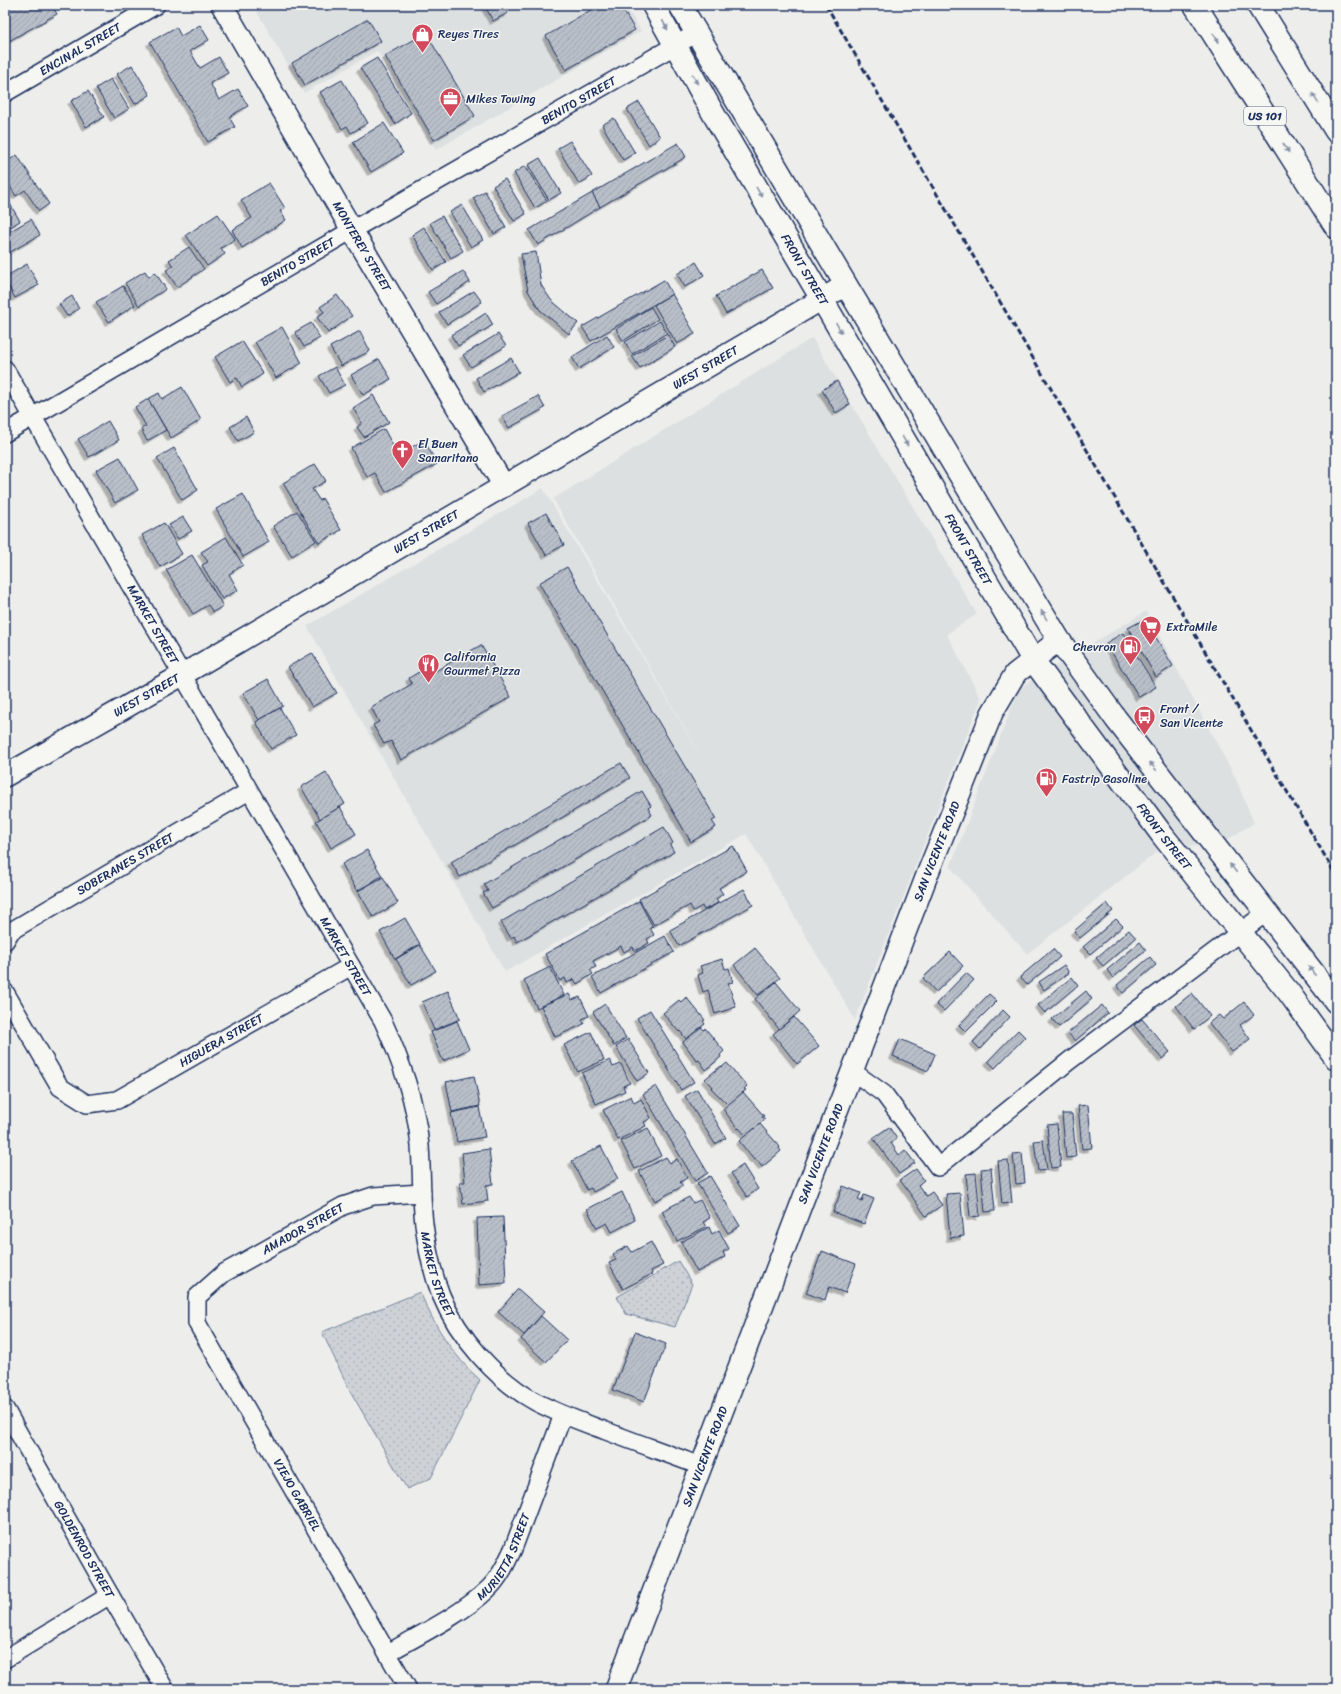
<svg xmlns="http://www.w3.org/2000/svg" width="1341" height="1694" viewBox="0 0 1341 1694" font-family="Sriracha,sans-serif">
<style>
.built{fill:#dde0e1}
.park{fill:url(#park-dots);stroke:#74809a}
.building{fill:url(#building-hatch);stroke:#1b2f5e;filter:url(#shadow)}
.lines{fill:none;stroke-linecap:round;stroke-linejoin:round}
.minor-casing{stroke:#1b2f5e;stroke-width:20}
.tertiary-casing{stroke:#1b2f5e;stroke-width:24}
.secondary-casing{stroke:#1b2f5e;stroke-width:25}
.motorway-casing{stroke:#1b2f5e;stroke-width:25}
.minor{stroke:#f6f6f2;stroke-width:17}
.tertiary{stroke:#f6f6f2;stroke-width:21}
.secondary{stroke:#f6f6f2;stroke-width:22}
.motorway{stroke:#f6f6f2;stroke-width:22}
.rail{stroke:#1b2f5e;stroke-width:3;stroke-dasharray:6 3;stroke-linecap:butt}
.oneway{fill:#8892a8}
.labels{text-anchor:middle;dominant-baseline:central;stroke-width:3;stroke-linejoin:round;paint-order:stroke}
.shield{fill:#f6f6f2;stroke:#5d6b8a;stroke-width:1}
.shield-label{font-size:11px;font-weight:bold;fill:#1b2f5e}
.poi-label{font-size:12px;fill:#1b2f5e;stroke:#f6f6f2;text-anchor:start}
.street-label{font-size:12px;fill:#1b2f5e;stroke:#f6f6f2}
</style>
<defs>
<pattern id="park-dots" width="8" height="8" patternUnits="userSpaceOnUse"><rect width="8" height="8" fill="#ced2d7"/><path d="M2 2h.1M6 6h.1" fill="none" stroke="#b0b5bb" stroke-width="1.8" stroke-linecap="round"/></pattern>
<pattern id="building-hatch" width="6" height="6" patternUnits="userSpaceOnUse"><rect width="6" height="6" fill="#b9bfc8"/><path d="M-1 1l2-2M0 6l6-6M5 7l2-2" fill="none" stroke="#9ea4ae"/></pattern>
<filter id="shadow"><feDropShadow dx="-3.5" dy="3.5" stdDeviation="0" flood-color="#0004"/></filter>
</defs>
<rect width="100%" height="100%" fill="#edeeec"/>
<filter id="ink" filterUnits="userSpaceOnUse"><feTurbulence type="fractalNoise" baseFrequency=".025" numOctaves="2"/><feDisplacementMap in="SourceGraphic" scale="8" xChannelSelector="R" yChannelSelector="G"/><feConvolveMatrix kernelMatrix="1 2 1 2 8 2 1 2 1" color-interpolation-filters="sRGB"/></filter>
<g filter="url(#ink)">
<g class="built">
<polygon points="253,5 625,5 641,31 436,150 377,51 304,93"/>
<polygon points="812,338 977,614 947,634 981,699 855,1020 746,834 505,972 307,626 543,488 706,765 553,499"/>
<polygon points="1146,611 1236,779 1254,823 1225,841 1157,852 1027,954 950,867 1019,688"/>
</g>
<g class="park">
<polygon points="678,1261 692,1284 675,1327 626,1314 617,1297"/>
<path d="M420,1292C434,1325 453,1356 480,1380L431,1478L407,1489L349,1389L322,1332Z"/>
</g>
<g class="building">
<polygon points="5,5 52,5 57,14 7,42 5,39"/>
<polygon points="487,5 504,5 508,13 493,21 485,6"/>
<polygon points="599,5 620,5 635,30 566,70 546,36"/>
<polygon points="368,19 381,41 305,85 292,63"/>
<polygon points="200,25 209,40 190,51 200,68 219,57 228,73 210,83 219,100 238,89 248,106 229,117 235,127 208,142 150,42 176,27 181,36"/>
<polygon points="426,33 475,116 434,140 385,56"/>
<polygon points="377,58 411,113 395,124 360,68"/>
<polygon points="132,65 150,95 135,104 117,74"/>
<polygon points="111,79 129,109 114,118 96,88"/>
<polygon points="342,80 368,123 351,133 347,126 342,129 320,92"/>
<polygon points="88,91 104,117 86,127 71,101"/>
<polygon points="639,102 660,137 649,145 627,109"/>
<polygon points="614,118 635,153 623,160 602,125"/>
<polygon points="384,123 403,153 371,172 353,142"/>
<polygon points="570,141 592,176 579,184 558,148"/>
<polygon points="678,143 686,157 600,207 592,193"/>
<polygon points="17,155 49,204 39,211 25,190 16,196 5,178 5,163"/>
<polygon points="540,158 561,193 549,200 528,165"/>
<polygon points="525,166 547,201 535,208 514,173"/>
<polygon points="505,179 526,214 514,221 493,186"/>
<polygon points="269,183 285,208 280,211 286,220 242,248 232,230 252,218 241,200"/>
<polygon points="485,191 506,227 494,234 473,198"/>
<polygon points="592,193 600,207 538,245 529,230"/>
<polygon points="6,197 20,221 5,230 7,233 31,219 40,235 7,254 5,251 5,198"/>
<polygon points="462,205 483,240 471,247 450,212"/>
<polygon points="218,214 235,239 221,248 225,254 207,266 186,235"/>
<polygon points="442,216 463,251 451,258 430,223"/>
<polygon points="424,227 446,262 433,270 412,235"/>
<polygon points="189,247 204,269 177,287 166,270 173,266 169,260"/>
<polygon points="536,252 541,285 551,300 578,323 569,334 540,310 528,291 521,254"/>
<polygon points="696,262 704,275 685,287 677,274"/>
<polygon points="27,264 39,285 15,298 5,280 5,277"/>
<polygon points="762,270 773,288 726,314 716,296"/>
<polygon points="145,271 149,277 155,272 166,289 139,306 125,283"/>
<polygon points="463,271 470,282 436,304 428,292"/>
<polygon points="664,280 672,294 591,341 582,327"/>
<polygon points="123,286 135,305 109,322 96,302"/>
<polygon points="474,291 482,302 447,324 439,312"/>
<polygon points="672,294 695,334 677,344 654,305"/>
<polygon points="337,295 352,316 328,333 317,317 324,312 320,307"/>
<polygon points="72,296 79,309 67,316 59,304"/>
<polygon points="651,307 658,319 623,341 616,329"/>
<polygon points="486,313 493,325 458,346 451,335"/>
<polygon points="660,321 667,333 632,354 625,342"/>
<polygon points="311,323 320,338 304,347 295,332"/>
<polygon points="282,327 302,363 276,378 255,342"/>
<polygon points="360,331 370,351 341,366 330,347"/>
<polygon points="498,334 506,346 471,367 463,355"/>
<polygon points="607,335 614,347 579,369 572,357"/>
<polygon points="668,335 675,347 640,368 632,356"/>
<polygon points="242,341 263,374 242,387 237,378 230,382 215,357"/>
<polygon points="511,358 519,372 484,392 476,378"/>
<polygon points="379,359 391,379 363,395 351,375"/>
<polygon points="335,367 345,385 329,393 319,376"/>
<polygon points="837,381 850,404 836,413 822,390"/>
<polygon points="182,387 201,420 171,438 148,399 159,393 162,399"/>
<polygon points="373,395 389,422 364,437 357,427 362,423 353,408"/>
<polygon points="538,396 545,408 509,428 502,416"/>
<polygon points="148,399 166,430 147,441 141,429 146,426 135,407"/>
<polygon points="246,417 254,432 238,441 230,427"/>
<polygon points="108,421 119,440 89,457 78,439"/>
<polygon points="384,429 398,455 424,440 437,464 386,492 375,473 367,477 351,448"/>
<polygon points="174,448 198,490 182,500 157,458"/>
<polygon points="120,457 138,490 115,503 96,470"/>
<polygon points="315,464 326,481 312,489 320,501 322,498 341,530 319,543 283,483"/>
<polygon points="243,494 269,542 243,557 216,509"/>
<polygon points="297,511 316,541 292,556 273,526"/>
<polygon points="546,513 564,545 546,555 528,523"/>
<polygon points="183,517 192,531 178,539 169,525"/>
<polygon points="164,523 182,554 160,567 142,535"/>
<polygon points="226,537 243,565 229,574 238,590 222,599 202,565 208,562 201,552"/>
<polygon points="192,555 223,606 213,612 208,605 193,614 166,570"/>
<polygon points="567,567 716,819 712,821 716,827 691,842 539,583"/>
<polygon points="1145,619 1173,666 1156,677 1128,628"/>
<polygon points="1123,633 1156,687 1139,697 1106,643"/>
<polygon points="481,645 511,697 401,760 391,741 384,744 373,725 379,722 371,707 412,684 409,678 422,670 425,677"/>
<polygon points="312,653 337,693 312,707 288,667"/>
<polygon points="268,679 283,706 259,720 243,693"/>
<polygon points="280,708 296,735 271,749 256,722"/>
<polygon points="621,763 630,778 460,877 451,862"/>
<polygon points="326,772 345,804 320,819 301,787"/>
<polygon points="642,791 651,806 648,808 652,815 492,908 483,893 488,891 484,884"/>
<polygon points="340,807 356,834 331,848 316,821"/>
<polygon points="664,827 673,843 670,845 674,852 517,942 514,936 511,938 501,922"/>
<polygon points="733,846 747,871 719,888 723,894 716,899 718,903 704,910 702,906 693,911 690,905 654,925 639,899"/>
<polygon points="367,850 382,876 357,891 342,864"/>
<polygon points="383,877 398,903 373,917 358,891"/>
<polygon points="744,889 753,905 679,946 670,930"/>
<polygon points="639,901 653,927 650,928 654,935 647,939 649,943 635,951 633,947 624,952 621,946 593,961 596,967 590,970 593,974 577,984 574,979 567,983 565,978 560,981 545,954"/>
<polygon points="1107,903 1113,911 1080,938 1074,931"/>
<polygon points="405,918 420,944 395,959 380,932"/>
<polygon points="1116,919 1123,926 1090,954 1083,947"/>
<polygon points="1129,930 1136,938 1103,966 1096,958"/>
<polygon points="665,936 674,952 601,993 592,977"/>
<polygon points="1140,942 1146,950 1113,978 1107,970"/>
<polygon points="420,945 436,971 411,985 396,959"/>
<polygon points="755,948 780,978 758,995 734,965"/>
<polygon points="1053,949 1060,957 1027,985 1020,977"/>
<polygon points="950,952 963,966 936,992 923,978"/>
<polygon points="1150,957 1156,965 1123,993 1117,985"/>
<polygon points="722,959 725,969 729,968 733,982 728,983 736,1007 715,1014 708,990 703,992 698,975 703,973 700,966"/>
<polygon points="1064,965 1069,973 1044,990 1039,982"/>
<polygon points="550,967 564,995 537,1008 524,980"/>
<polygon points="966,973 974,980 944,1011 936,1004"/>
<polygon points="1072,977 1078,985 1045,1013 1038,1005"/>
<polygon points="776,982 800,1011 779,1029 755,999"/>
<polygon points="448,991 460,1019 434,1030 422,1002"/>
<polygon points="1086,991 1092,999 1059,1027 1052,1019"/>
<polygon points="1192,993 1210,1016 1194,1029 1176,1006"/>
<polygon points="569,994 572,1000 580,997 589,1016 582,1019 584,1024 555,1037 541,1006"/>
<polygon points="989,994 997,1001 966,1032 959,1025"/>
<polygon points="686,997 705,1020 703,1021 705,1024 686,1039 680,1031 679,1032 663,1013 679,1000 681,1002"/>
<polygon points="1244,1002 1254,1015 1240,1025 1250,1039 1232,1052 1209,1023 1219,1015 1223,1019"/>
<polygon points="605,1004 626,1038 614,1046 593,1012"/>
<polygon points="1102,1005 1108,1013 1075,1041 1068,1033"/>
<polygon points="650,1010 694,1082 681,1090 637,1018"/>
<polygon points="1003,1010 1010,1017 980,1049 973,1042"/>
<polygon points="794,1017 819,1046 797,1064 773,1034"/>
<polygon points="1142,1019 1170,1052 1162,1059 1134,1025"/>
<polygon points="457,1021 469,1049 443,1061 431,1032"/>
<polygon points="701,1027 704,1030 705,1028 724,1051 720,1055 721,1057 706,1070 699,1060 697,1061 683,1042"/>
<polygon points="1018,1030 1025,1037 995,1068 988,1061"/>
<polygon points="591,1032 604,1060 578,1072 564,1045"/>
<polygon points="628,1039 649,1073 637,1081 616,1047"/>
<polygon points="900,1039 935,1054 928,1071 893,1056"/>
<polygon points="610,1060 613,1067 621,1064 630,1083 623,1086 625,1091 596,1104 582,1073"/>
<polygon points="727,1063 747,1086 744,1089 746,1090 728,1105 711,1088 712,1087 705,1079 721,1066 722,1067"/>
<polygon points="474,1076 480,1106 452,1112 446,1082"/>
<polygon points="656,1086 708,1173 695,1181 643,1094"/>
<polygon points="697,1089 726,1138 715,1144 685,1096"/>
<polygon points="743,1092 764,1116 762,1117 765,1119 746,1136 739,1128 738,1129 723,1109"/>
<polygon points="631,1096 634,1103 641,1099 651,1118 644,1122 646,1126 618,1140 603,1110"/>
<polygon points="1088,1105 1092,1148 1082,1149 1078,1106"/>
<polygon points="479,1107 485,1137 457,1142 451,1113"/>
<polygon points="1062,1114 1072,1114 1076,1157 1066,1158"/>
<polygon points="760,1124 780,1147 779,1148 781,1151 762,1167 756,1159 754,1160 739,1141"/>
<polygon points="1057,1124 1061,1167 1051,1168 1047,1125"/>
<polygon points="889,1127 897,1139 891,1143 899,1155 905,1150 915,1163 899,1174 873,1138"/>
<polygon points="648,1128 661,1156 635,1169 621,1141"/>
<polygon points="1043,1140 1047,1170 1038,1171 1034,1141"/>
<polygon points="601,1146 618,1179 593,1192 591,1188 587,1190 572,1161"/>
<polygon points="489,1149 493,1184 486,1185 488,1201 463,1204 460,1182 465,1182 462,1153"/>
<polygon points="1022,1153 1025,1183 1016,1184 1013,1154"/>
<polygon points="666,1157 670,1163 677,1159 687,1178 680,1182 683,1186 655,1201 639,1171"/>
<polygon points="1008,1160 1012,1203 1002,1204 998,1161"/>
<polygon points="743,1165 758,1189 747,1197 731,1173"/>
<polygon points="991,1168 995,1211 985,1212 981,1169"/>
<polygon points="916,1169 924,1180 918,1185 926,1196 932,1192 942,1205 926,1216 900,1180"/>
<polygon points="976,1173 980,1216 970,1217 966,1174"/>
<polygon points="710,1176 740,1226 728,1233 697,1183"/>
<polygon points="843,1186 861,1193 858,1199 862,1201 864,1195 874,1199 864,1224 833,1212"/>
<polygon points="622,1192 635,1220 612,1232 607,1223 597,1228 587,1209"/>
<polygon points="960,1193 964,1236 950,1238 946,1194"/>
<polygon points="689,1197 693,1203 700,1200 710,1218 703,1222 706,1227 677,1241 662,1211"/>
<polygon points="503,1217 506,1283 479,1285 477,1218"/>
<polygon points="709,1227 712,1234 719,1230 729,1249 723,1252 725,1257 697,1272 681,1242"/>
<polygon points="651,1242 663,1265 651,1271 652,1274 623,1289 609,1263 616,1260 613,1254 628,1246 632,1252"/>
<polygon points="822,1251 856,1264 845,1293 829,1287 825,1300 806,1293"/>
<polygon points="518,1289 544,1312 524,1335 498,1312"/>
<polygon points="541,1316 567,1340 546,1362 521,1339"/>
<polygon points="635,1332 666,1344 644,1402 613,1390"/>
</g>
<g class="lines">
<defs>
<g id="minor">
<path id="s1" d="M5,93L156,5"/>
<path id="s2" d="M5,369L383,1021C401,1061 416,1102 420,1146C422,1172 421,1198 424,1224C427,1249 432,1272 441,1295C458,1337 497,1381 536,1402C559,1414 582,1422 606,1431C637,1443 669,1454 700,1466"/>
<path id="s3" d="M5,433L352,230L697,33"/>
<path id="s4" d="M5,941L11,931L249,791"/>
<path id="s5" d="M5,992L60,1087L87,1104L117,1100L351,966"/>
<polyline points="852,1071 884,1094 938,1167 1069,1061 1267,912"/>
<path id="s6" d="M5,1409L110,1595L165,1689"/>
<path id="s7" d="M388,1653C419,1635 461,1615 487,1590C499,1579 506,1564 513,1549L563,1415"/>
<polyline points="5,1659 110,1595"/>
<path id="s8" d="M408,1689L197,1323V1297L224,1273L343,1206L373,1196L422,1193"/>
</g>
<g id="tertiary">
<path id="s9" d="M222,5L352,230L504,486"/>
<path id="s10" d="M5,776L182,675L846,285"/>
<path id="s11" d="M616,1689L929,870L992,713L1015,674L1059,640"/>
</g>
<g id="secondary">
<path id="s12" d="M653,5L713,113L1033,660L1163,836L1290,994L1336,1058"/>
<polyline points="680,5 846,285 1059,640 1116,719 1336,1002"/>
</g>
<g id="motorway">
<polyline points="1195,5 1336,227"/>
<polyline points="1258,5 1336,131"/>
</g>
</defs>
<use href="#minor" class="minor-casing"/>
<use href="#tertiary" class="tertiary-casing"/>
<use href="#secondary" class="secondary-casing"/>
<use href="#motorway" class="motorway-casing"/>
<use href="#minor" class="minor"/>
<use href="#tertiary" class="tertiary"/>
<use href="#secondary" class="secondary"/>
<use href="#motorway" class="motorway"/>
<polyline class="rail" points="826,5 1336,875"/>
</g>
<defs><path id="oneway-solid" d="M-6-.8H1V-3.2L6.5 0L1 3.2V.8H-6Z"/></defs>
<g class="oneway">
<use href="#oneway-solid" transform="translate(665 25) rotate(61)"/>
<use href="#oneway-solid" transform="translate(1216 38) rotate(58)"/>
<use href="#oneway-solid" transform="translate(695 79) rotate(61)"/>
<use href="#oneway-solid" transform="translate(1315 98) rotate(-122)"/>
<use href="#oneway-solid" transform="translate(1286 148) rotate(58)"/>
<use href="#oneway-solid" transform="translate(759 192) rotate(60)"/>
<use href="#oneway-solid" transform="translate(839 328) rotate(60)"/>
<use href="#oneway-solid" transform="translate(905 441) rotate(60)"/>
<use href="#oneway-solid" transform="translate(1044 615) rotate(-121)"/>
<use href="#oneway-solid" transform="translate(1153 766) rotate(-128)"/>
<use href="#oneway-solid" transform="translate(1233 868) rotate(-128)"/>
<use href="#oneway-solid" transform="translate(1312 971) rotate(-127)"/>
</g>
</g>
<defs>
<symbol id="shop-pin" viewBox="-11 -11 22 30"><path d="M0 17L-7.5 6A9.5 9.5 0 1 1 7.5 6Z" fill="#d1495b" stroke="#f6f6f2"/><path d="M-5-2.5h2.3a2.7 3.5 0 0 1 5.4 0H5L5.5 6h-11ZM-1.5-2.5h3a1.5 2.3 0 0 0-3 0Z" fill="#fff"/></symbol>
<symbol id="office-pin" viewBox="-11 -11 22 30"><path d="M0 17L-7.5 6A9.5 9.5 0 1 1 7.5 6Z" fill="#d1495b" stroke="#f6f6f2"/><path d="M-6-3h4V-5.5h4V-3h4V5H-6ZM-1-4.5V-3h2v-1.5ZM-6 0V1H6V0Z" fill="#fff"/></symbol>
<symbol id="church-pin" viewBox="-11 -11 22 30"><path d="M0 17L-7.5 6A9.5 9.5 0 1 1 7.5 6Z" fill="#d1495b" stroke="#f6f6f2"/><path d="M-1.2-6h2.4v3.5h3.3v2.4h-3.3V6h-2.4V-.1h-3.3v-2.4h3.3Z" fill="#fff"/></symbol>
<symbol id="supermarket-pin" viewBox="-11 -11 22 30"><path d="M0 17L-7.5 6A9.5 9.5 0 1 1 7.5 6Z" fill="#d1495b" stroke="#f6f6f2"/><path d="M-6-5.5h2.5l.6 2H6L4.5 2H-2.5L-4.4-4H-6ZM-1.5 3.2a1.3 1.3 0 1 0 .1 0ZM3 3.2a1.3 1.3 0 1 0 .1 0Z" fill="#fff"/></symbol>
<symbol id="fuel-pin" viewBox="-11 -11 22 30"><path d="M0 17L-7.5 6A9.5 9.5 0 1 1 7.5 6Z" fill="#d1495b" stroke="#f6f6f2"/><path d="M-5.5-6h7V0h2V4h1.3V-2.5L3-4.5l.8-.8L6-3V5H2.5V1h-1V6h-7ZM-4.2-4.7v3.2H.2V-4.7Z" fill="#fff"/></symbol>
<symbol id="restaurant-pin" viewBox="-11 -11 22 30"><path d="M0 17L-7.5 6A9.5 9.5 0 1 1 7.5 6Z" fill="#d1495b" stroke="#f6f6f2"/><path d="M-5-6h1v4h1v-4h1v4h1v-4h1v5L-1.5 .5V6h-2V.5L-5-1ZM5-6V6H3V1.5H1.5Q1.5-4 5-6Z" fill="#fff"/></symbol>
<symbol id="bus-pin" viewBox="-11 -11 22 30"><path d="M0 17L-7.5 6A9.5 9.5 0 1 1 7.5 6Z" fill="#d1495b" stroke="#f6f6f2"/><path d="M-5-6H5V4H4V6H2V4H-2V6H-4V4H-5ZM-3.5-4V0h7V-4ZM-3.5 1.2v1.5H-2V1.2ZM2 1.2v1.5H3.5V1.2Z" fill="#fff"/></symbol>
</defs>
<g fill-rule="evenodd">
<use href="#shop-pin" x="410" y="22" width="25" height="34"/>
<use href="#office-pin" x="438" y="86" width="25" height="34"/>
<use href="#church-pin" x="390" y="438" width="25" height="34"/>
<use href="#supermarket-pin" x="1138" y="614" width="25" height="34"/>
<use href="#fuel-pin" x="1118" y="634" width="25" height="34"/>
<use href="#restaurant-pin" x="416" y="652" width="25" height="34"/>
<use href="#bus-pin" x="1132" y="704" width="25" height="34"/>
<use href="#fuel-pin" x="1034" y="766" width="25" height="34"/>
</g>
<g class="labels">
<rect class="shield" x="1244" y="107" width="42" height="18" rx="3"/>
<g class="shield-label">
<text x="1265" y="116">US 101</text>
</g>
<g class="poi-label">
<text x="438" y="34">Reyes Tires</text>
<text x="466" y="99">Mikes Towing</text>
<text x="418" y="444">El Buen<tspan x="418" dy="14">Samaritano</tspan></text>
<text x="1166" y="627">ExtraMile</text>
<text x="1116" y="647" text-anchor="end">Chevron</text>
<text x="444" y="657">California<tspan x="444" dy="14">Gourmet Pizza</tspan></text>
<text x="1160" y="709">Front /<tspan x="1160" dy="14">San Vicente</tspan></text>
<text x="1062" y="779">Fastrip Gasoline</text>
</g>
<g class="street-label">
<text stroke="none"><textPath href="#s1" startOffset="87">ENCINAL STREET</textPath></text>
<text stroke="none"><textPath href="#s3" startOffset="663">BENITO STREET</textPath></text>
<text stroke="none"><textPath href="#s9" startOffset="279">MONTEREY STREET</textPath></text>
<text stroke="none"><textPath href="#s3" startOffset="339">BENITO STREET</textPath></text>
<text stroke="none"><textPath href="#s12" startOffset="305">FRONT STREET</textPath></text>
<text stroke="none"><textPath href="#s10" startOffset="811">WEST STREET</textPath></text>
<text stroke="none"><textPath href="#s10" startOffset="487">WEST STREET</textPath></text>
<text stroke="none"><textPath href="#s12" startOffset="629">FRONT STREET</textPath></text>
<text stroke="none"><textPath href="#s2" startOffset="295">MARKET STREET</textPath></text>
<text stroke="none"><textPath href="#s10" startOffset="163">WEST STREET</textPath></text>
<text stroke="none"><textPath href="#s12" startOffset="977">FRONT STREET</textPath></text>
<text stroke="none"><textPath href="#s11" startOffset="897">SAN VICENTE ROAD</textPath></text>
<text stroke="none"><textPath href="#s4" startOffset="144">SOBERANES STREET</textPath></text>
<text stroke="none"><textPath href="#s2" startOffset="679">MARKET STREET</textPath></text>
<text stroke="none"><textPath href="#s5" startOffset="292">HIGUERA STREET</textPath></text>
<text stroke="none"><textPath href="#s11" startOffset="573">SAN VICENTE ROAD</textPath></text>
<text stroke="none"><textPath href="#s8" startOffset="575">AMADOR STREET</textPath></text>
<text stroke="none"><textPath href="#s2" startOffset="1015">MARKET STREET</textPath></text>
<text stroke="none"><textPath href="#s11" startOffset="249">SAN VICENTE ROAD</textPath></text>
<text transform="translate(297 1495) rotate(60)">VIEJO GABRIEL</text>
<text stroke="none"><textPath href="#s6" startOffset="161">GOLDENROD STREET</textPath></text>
<text stroke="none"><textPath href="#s7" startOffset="155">MURIETTA STREET</textPath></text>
</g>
</g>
<rect width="1341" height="1694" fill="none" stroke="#f6f6f2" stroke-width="20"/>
<rect x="10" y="10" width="1321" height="1674" fill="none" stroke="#1b2f5e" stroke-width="1.5" filter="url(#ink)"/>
</svg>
